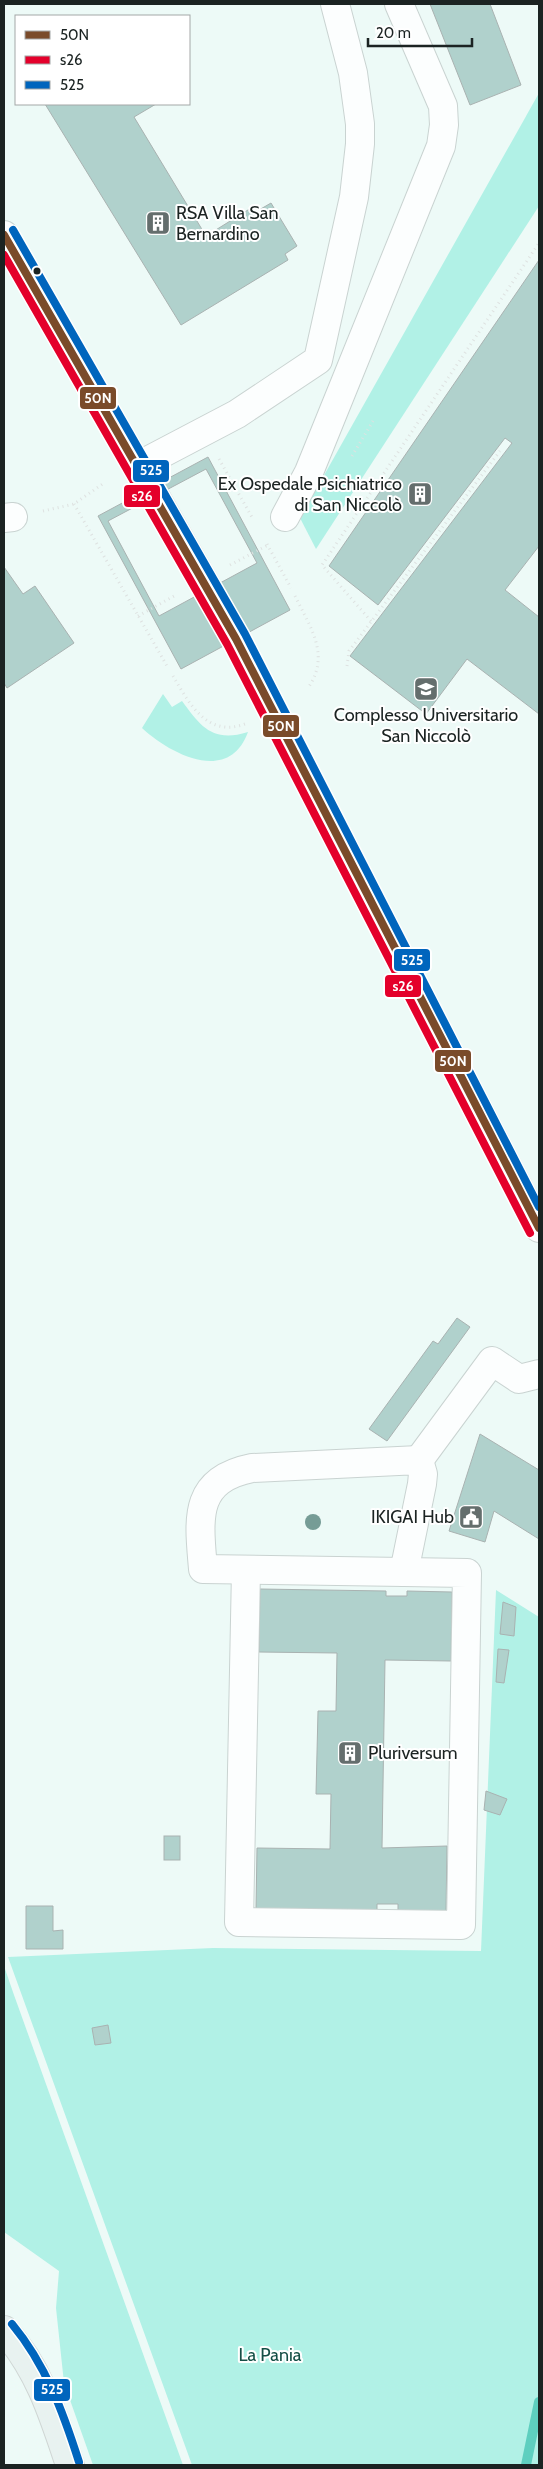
<svg xmlns="http://www.w3.org/2000/svg" width="543" height="2469" viewBox="0 0 543 2469" font-family="Cabin,sans-serif">
<style>
.green{fill:#b1f1e6}
.lines{fill:none;stroke-linecap:round;stroke-linejoin:round}
.stream{stroke:#5ecfbf;stroke-width:10}
.building{fill:#b0d1cc;stroke:#a9b2b1;fill-rule:evenodd}
.minor-tunnel{stroke:#c3cfcc;stroke-width:28;stroke-dasharray:28 14;stroke-linecap:butt}
.minor-casing{stroke:#c9d3d1;stroke-width:30}
.major-casing{stroke:#cfd6d4;stroke-width:30}
.path{stroke:#dee2e1;stroke-width:3;stroke-dasharray:1 4;stroke-linecap:butt}
.minor{stroke:#fcfefe;stroke-width:28}
.major{stroke:#e8f2f0;stroke-width:28}
.bus-1-casing{stroke:#fff;stroke-width:11}
.bus-2-casing{stroke:#fff;stroke-width:11}
.bus-3-casing{stroke:#fff;stroke-width:11}
.bus-1{stroke:#7a4b2a;stroke-width:8}
.bus-2{stroke:#e4002b;stroke-width:8}
.bus-3{stroke:#0065bd;stroke-width:8}
.tree{fill:#769c96}
.bus-dot{fill:#1b2322;stroke:#fff;stroke-width:2}
.labels{text-anchor:middle;dominant-baseline:central;stroke-width:4;stroke-linejoin:round;paint-order:stroke}
.poi-label{font-size:18px;fill:#1b2322;stroke:#fff;text-anchor:start}
.park-label{font-size:18px;fill:#144f46;stroke:#fff}
.line-badge{stroke:#fff;stroke-width:2}
.badge-label{font-size:14px;text-anchor:middle;font-weight:bold;fill:#fff}
</style>
<rect width="100%" height="100%" fill="#edfaf7"/>
<g class="green">
<polygon points="539,93 539,206 316,549 300,518"/>
<path d="M163,694L172,707L182,701C201,727 213,743 248,732C229,785 170,754 142,728Z"/>
<polygon points="496,1590 539,1617 539,2465 192,2465 8,1957 213,1948 481,1951"/>
<polygon points="4,1966 14,1995 183,2465 93,2465 64,2383 56,2308 59,2271 4,2232"/>
</g>
<g class="lines">
<polyline class="stream" points="526,2465 539,2402"/>
</g>
<g class="building">
<polygon points="430,4 490,4 521,85 470,105"/>
<polygon points="45,104 156,104 134,117 206,236 256,205 259,210 271,203 297,246 285,254 288,260 181,325"/>
<polygon points="539,260 539,546 505,590 539,617 539,714 467,659 426,714 350,656 512,443 505,438 378,605 329,566"/>
<path d="M208,457L290,610L181,669L98,516ZM206,469L257,563L159,616L108,521Z"/>
<polygon points="4,567 23,594 35,586 74,643 7,688 4,683"/>
<polygon points="457,1318 470,1327 387,1441 369,1429 433,1341 438,1344"/>
<polygon points="480,1434 539,1470 539,1539 494,1511 485,1542 449,1531"/>
<polygon points="260,1589 386,1591 386,1596 407,1596 407,1591 452,1592 451,1661 385,1660 382,1848 447,1846 446,1913 398,1912 398,1904 377,1904 377,1911 256,1909 257,1848 330,1849 331,1794 316,1794 318,1711 336,1711 337,1653 259,1652"/>
<polygon points="503,1602 516,1607 514,1636 500,1634"/>
<polygon points="498,1649 509,1650 504,1683 496,1682"/>
<polygon points="486,1791 507,1799 500,1815 484,1810"/>
<rect x="164" y="1836" width="16" height="24"/>
<polygon points="26,1906 53,1906 53,1931 63,1930 63,1949 26,1949"/>
<polygon points="108,2025 111,2043 95,2045 92,2028"/>
</g>
<g class="lines">
<polyline class="minor-tunnel" points="208,589 236,639"/>
<defs>
<g id="minor">
<polyline points="4,235 150,488"/>
<polyline points="138,466 237,414 318,360 354,197 360,144 360,124 353,73 335,4"/>
<polyline points="155,496 208,589"/>
<polyline points="285,517 309,472 441,146 444,125 443,106 399,4"/>
<polyline points="4,518 13,517"/>
<polyline points="236,639 539,1228"/>
<path d="M419,1460L423,1474L422,1484L404,1572L203,1569C199,1520 192,1480 252,1468Z"/>
<polyline points="419,1460 492,1361 519,1379 539,1374"/>
<polyline points="246,1570 239,1922 461,1925 467,1573 404,1572"/>
</g>
<path id="major" d="M4,2330C39,2368 54,2417 70,2465"/>
</defs>
<use href="#minor" class="minor-casing"/>
<use href="#major" class="major-casing"/>
<g class="path">
<polyline points="352,456 373,421"/>
<polyline points="219,459 253,519"/>
<polyline points="74,504 167,666"/>
<polyline points="43,511 74,504 104,483"/>
<polyline points="267,544 291,588"/>
<polyline points="230,565 268,545"/>
<path d="M295,596C310,627 331,655 308,688"/>
<polyline points="138,616 174,596"/>
<polyline points="371,621 322,565 539,243"/>
<polyline points="347,666 349,651 500,451"/>
<path d="M173,676C189,703 207,738 245,724"/>
</g>
<use href="#minor" class="minor"/>
<use href="#major" class="major"/>
<defs>
<polyline id="bus-1" points="4,235 236,639 539,1228"/>
<polyline id="bus-2" points="4,255 227,644 530,1233"/>
<g id="bus-3">
<polyline points="13,230 245,634 539,1207"/>
<path d="M12,2324C46,2365 63,2412 79,2462"/>
</g>
</defs>
<use href="#bus-1" class="bus-1-casing"/>
<use href="#bus-2" class="bus-2-casing"/>
<use href="#bus-3" class="bus-3-casing"/>
<use href="#bus-1" class="bus-1"/>
<use href="#bus-2" class="bus-2"/>
<use href="#bus-3" class="bus-3"/>
</g>
<circle class="tree" cx="313" cy="1522" r="8"/>
<defs>
<symbol id="building-square" viewBox="-11 -11 22 22"><rect x="-9" y="-9" width="18" height="18" rx="4" fill="#646e6d" stroke="#fff"/><path d="M-4-6H4V6H1V3H-1V6H-4ZM-2.5-4.3h1.7v1.8h-1.7ZM.8-4.3h1.7v1.8H.8ZM-2.5-1h1.7V.8h-1.7ZM.8-1h1.7V.8H.8Z" fill="#fff"/></symbol>
<symbol id="university-square" viewBox="-11 -11 22 22"><rect x="-9" y="-9" width="18" height="18" rx="4" fill="#646e6d" stroke="#fff"/><path d="M0-5L7-2L0 1L-7-2ZM-4 1L0 2.5L4 1V4Q0 6-4 4Z" fill="#fff"/></symbol>
<symbol id="civic-square" viewBox="-11 -11 22 22"><rect x="-9" y="-9" width="18" height="18" rx="4" fill="#646e6d" stroke="#fff"/><path d="M-.6-6.5H3V-4.5H.6V-3L4-1V1h2V6H-6V1h2V-1L-.6-3ZM-1.2 2.5V6h2.4V2.5Z" fill="#fff"/></symbol>
</defs>
<g fill-rule="evenodd">
<use href="#building-square" x="144" y="209" width="28" height="28"/>
<use href="#building-square" x="406" y="480" width="28" height="28"/>
<use href="#university-square" x="412" y="675" width="28" height="28"/>
<use href="#civic-square" x="457" y="1503" width="28" height="28"/>
<use href="#building-square" x="336" y="1739" width="28" height="28"/>
</g>
<circle class="bus-dot" cx="37" cy="271" r="4.5"/>
<g class="labels">
<g class="poi-label">
<text x="176" y="213">RSA Villa San<tspan x="176" dy="21">Bernardino</tspan></text>
<text x="402" y="484" text-anchor="end">Ex Ospedale Psichiatrico<tspan x="402" dy="21">di San Niccolò</tspan></text>
<text x="426" y="715" text-anchor="middle">Complesso Universitario<tspan x="426" dy="21">San Niccolò</tspan></text>
<text x="454" y="1517" text-anchor="end">IKIGAI Hub</text>
<text x="368" y="1753">Pluriversum</text>
</g>
<g class="park-label">
<text x="270" y="2355">La Pania</text>
</g>
</g>
<g class="line-badge">
<rect x="79" y="386" width="38" height="24" rx="5" fill="#7a4b2a"/>
<rect x="132" y="459" width="38" height="24" rx="5" fill="#0065bd"/>
<rect x="123" y="484" width="38" height="24" rx="5" fill="#e4002b"/>
<rect x="262" y="714" width="38" height="24" rx="5" fill="#7a4b2a"/>
<rect x="393" y="948" width="38" height="24" rx="5" fill="#0065bd"/>
<rect x="384" y="974" width="38" height="24" rx="5" fill="#e4002b"/>
<rect x="434" y="1049" width="38" height="24" rx="5" fill="#7a4b2a"/>
<rect x="33" y="2378" width="38" height="24" rx="5" fill="#0065bd"/>
</g>
<g class="badge-label">
<text x="98" y="403">50N</text>
<text x="151" y="475">525</text>
<text x="142" y="501">s26</text>
<text x="281" y="731">50N</text>
<text x="412" y="965">525</text>
<text x="403" y="991">s26</text>
<text x="453" y="1066">50N</text>
<text x="52" y="2394">525</text>
</g>
<rect width="543" height="2469" fill="none" stroke="#1b2322" stroke-width="10"/>
<rect x="15" y="15" width="175" height="90" fill="#ffffff" stroke="#a4a7a7"/>
<rect x="25" y="31" width="25" height="8" fill="#7a4b2a" stroke="#a4a7a7"/>
<text x="60" y="40" font-size="15" fill="#1b2322">50N</text>
<rect x="25" y="56" width="25" height="8" fill="#e4002b" stroke="#a4a7a7"/>
<text x="60" y="65" font-size="15" fill="#1b2322">s26</text>
<rect x="25" y="81" width="25" height="8" fill="#0065bd" stroke="#a4a7a7"/>
<text x="60" y="90" font-size="15" fill="#1b2322">525</text>
<path d="M368 38v8h104v-8" fill="none" stroke="#1b2322" stroke-width="2.5"/>
<text x="376" y="38" font-size="15" fill="#1b2322" stroke="#ffffff" stroke-width="4" paint-order="stroke">20 m</text>
</svg>
